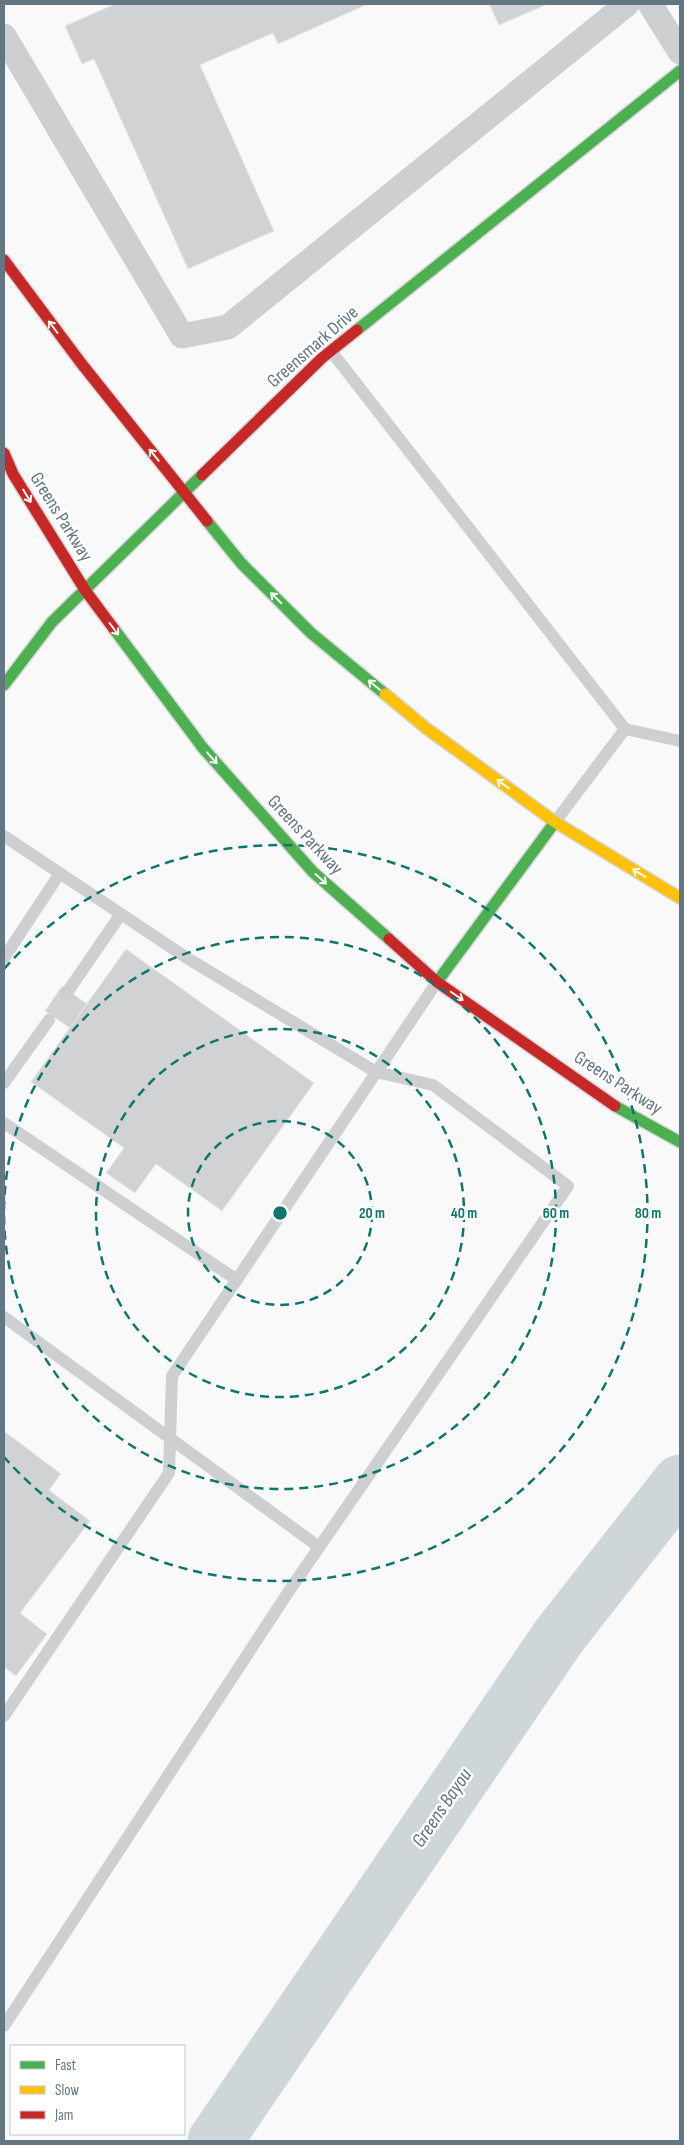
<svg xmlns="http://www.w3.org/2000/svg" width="684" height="2145" viewBox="0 0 684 2145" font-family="'Sofia Sans Condensed',sans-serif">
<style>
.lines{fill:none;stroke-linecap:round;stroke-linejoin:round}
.river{stroke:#ced6d9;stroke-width:55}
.building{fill:#d0d2d3;stroke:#e8e8e8}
.fast-casing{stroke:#d5d6d7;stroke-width:14}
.slow-casing{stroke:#d5d6d7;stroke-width:14}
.jam-casing{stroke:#d5d6d7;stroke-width:14}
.lane{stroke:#cecfd0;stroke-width:12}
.street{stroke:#cecfd0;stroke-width:25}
.fast{stroke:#4caf50;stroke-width:11}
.slow{stroke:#ffc107;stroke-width:11}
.jam{stroke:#c62828;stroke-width:11}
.oneway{stroke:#f6fbf6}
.ring{fill:none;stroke:#0f766e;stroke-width:2.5;stroke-dasharray:9 6}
.labels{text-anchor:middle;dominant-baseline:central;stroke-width:5;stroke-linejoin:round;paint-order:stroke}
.street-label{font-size:19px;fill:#657683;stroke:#fff}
.water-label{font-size:20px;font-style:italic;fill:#60757c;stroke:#fff}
.centre{fill:#0f766e;stroke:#fff;stroke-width:2.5}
.ring-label{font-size:15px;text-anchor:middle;font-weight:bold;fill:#0f766e;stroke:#fff;stroke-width:5;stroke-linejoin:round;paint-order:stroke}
</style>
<rect width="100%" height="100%" fill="#f9f9f9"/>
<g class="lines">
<polyline class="river" points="215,2141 559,1636 680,1482"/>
</g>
<g class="building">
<polygon points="115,4 368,4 278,44 273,33 200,65 274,231 188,269 94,59 82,64 65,26"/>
<polygon points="489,4 548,4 499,25"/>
<polygon points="126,949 314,1083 222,1211 156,1164 135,1193 106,1173 124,1148 31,1082"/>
<polygon points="62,986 87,1004 70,1028 45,1011"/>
<polygon points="4,1431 61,1474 49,1490 90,1521 20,1613 47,1634 16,1676 4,1667"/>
</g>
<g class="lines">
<defs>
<g id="fast">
<polyline points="357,330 680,71"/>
<polyline points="207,521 241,563 311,633 385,694"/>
<polyline points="114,629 203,748 313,872 389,939"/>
<polyline points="4,685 52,622 202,475"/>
<polyline points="437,982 555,822"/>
<polyline points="615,1106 680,1142"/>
</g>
<polyline id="slow" points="385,694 426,728 555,822 680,898"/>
<g id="jam">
<polyline points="4,260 81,363 207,521"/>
<polyline points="4,453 13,474 85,590 114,629"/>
<polyline points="202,475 322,358 357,330"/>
<polyline points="389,939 437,982 615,1106"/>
</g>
</defs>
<use href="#fast" class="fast-casing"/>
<use href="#slow" class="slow-casing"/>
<use href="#jam" class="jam-casing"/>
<g class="lane">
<polyline points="331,351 625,729"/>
<polyline points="555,822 625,729 680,741"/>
<polyline points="4,836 187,958 376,1072 433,1085 568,1186 289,1591 4,2026"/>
<polyline points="4,958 60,873"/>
<polyline points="66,994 121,914"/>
<polyline points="4,1083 49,1020"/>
<polyline points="4,1123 237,1280"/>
<polyline points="4,1317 319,1547"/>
<polyline points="4,1716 169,1473 172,1376 437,982"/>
</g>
<g class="street">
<polyline points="650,4 680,52"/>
<polyline points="4,36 182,336 228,327 627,4"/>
</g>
<use href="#fast" class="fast"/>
<use href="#slow" class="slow"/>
<use href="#jam" class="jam"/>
</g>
<defs><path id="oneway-shaft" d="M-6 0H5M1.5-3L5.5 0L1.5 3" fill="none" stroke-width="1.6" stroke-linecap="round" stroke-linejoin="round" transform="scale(1.25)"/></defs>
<g class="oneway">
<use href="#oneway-shaft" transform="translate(53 327) rotate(-127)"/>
<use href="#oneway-shaft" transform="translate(154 455) rotate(-129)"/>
<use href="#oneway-shaft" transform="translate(27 496) rotate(59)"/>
<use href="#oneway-shaft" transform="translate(276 598) rotate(-135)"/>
<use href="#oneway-shaft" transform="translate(114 629) rotate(53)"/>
<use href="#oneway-shaft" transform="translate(374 685) rotate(-140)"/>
<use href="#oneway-shaft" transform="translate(212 758) rotate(48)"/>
<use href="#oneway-shaft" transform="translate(503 784) rotate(-144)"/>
<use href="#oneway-shaft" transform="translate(639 873) rotate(-149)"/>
<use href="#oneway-shaft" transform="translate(321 879) rotate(42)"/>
<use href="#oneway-shaft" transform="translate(457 996) rotate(35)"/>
</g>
<g class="ring">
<circle cx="280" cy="1213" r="92"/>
<circle cx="280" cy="1213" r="184"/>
<circle cx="280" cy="1213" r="276"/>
<path d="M4 969A368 368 0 1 1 4 1457"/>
</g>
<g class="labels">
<g class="street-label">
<text transform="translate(313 347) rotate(-41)">Greensmark Drive</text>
<text transform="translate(61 517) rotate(58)">Greens Parkway</text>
<text transform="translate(305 835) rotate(47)">Greens Parkway</text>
<text transform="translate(618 1083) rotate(33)">Greens Parkway</text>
</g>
<g class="water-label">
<text transform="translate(442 1808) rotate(-56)">Greens Bayou</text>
</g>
</g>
<circle cx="280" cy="1213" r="8" class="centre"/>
<g class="ring-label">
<text x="372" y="1218">20 m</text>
<text x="464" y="1218">40 m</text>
<text x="556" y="1218">60 m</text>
<text x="648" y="1218">80 m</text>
</g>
<rect width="684" height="2145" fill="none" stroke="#657683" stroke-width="10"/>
<rect x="10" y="2045" width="175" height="90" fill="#ffffff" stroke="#c1c8cd"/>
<rect x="20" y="2061" width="25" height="8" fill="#4caf50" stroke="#c1c8cd"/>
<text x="55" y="2070" font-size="15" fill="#657683">Fast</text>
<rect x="20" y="2086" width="25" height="8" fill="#ffc107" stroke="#c1c8cd"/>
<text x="55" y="2095" font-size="15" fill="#657683">Slow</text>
<rect x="20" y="2111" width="25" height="8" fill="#c62828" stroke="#c1c8cd"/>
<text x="55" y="2120" font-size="15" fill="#657683">Jam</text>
</svg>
